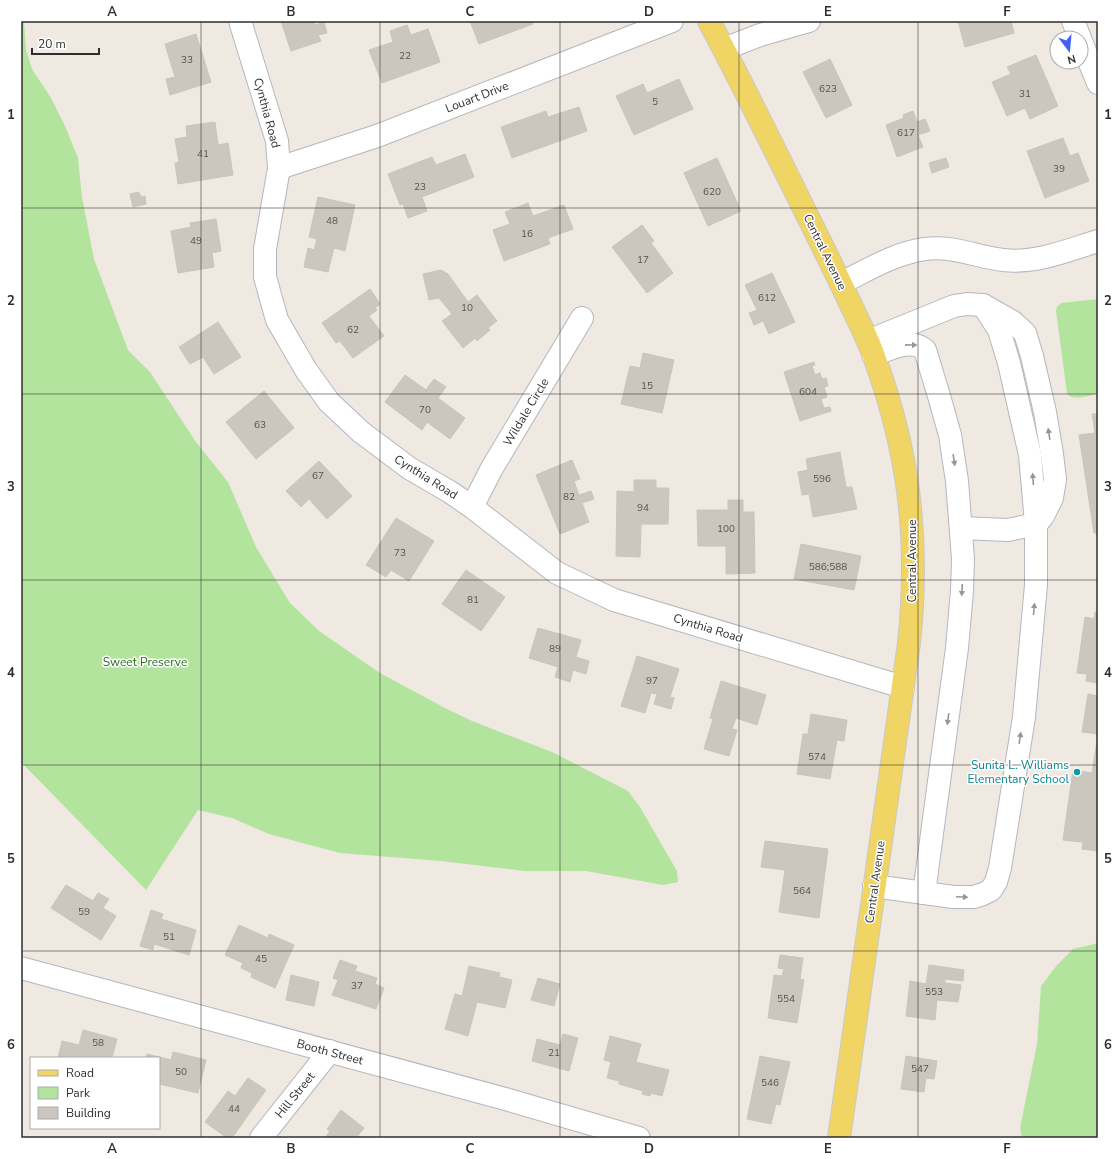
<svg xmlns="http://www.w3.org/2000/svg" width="1119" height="1159" viewBox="0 0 1119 1159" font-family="'Nunito Sans',sans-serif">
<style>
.green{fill:#b3e49e}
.building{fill:#cbc7bf;stroke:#cac5ba}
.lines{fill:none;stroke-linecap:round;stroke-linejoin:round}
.minor-casing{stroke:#b4b6c1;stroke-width:24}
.major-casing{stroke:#c9c9c9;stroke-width:24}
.minor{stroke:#fff;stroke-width:22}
.major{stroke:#f0d564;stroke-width:22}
.oneway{fill:#969696}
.grid{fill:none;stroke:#2e2e2e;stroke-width:1;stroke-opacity:0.55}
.culture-dot{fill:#0f9aa8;stroke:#fff;stroke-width:1.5}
.labels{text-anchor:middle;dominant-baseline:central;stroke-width:3;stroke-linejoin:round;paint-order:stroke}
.number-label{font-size:10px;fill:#555452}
.street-label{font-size:12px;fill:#2e2e2e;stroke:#fff}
.park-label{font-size:12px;fill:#296c1c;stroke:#fff}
.culture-label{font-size:12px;fill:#0d838f;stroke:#fff;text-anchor:end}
.neatline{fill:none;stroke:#2e2e2e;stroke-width:1.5}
.grid-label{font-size:13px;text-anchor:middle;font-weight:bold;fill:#2e2e2e}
</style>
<rect width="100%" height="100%" fill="#efe9e1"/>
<g class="green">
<polygon points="21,21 24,21 26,50 32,69 51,98 65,126 78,158 82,197 94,259 128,350 150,372 196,442 228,482 256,547 290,603 319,631 380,673 445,708 472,721 552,752 628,791 640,807 677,871 678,882 663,885 586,871 524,871 441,861 340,853 269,834 232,818 198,810 146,890 21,762"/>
<path d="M1098,299V394C1090,395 1072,402 1067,393L1056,311L1057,307L1061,303Z"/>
<polygon points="1098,943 1098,1138 1022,1138 1020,1128 1037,1044 1041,986 1057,965 1073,949"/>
</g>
<g class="building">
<polygon points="281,21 314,21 315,25 324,22 327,33 318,35 321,41 291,51"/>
<polygon points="470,21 532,21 533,24 479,44"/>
<polygon points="958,21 1011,21 1014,33 965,47"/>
<polygon points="407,25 411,35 428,29 440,62 382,83 369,50 393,42 390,31"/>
<polygon points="196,34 211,82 170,95 166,79 175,77 165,44"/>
<polygon points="1036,55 1058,106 1030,119 1025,108 1007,116 992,82 1011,74 1007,67"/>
<polygon points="830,59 852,105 826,118 803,72"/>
<polygon points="679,79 693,109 634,135 616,96 643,84 647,93"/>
<polygon points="579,107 587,131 512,158 501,127 546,111 548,117"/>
<polygon points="913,111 917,122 925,119 930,131 918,135 923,147 897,157 886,125 904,118 903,115"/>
<polygon points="215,122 218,145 228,143 233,175 178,184 175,163 179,162 175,139 187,137 186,126"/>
<polygon points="1063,138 1070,156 1078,153 1089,181 1045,198 1027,151"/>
<polygon points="465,154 474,177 422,197 427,211 408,218 403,204 400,205 388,174 432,157 436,165"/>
<polygon points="717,158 741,211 708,226 684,173"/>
<polygon points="946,158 949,167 932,173 929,163"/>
<polygon points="139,192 141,197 145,196 146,204 133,207 130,194"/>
<polygon points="318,197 355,205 345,251 334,248 328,272 304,267 308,248 314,250 317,239 309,237"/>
<polygon points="528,203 533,216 564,205 573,229 548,238 550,244 504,261 493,230 510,224 505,212"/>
<polygon points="216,219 221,251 212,253 214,267 178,273 171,231 191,227 190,223"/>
<polygon points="642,225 654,241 651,243 673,273 647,293 612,247"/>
<polygon points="441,270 448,274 468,302 477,295 497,321 488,328 490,330 477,341 475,338 463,348 442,321 452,314 439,298 429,300 423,274"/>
<polygon points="772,273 795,322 769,334 763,321 754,325 749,313 757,310 745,285"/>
<polygon points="370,289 380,304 375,308 377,310 369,316 384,336 353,358 340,341 336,343 322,323"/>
<polygon points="218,322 241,357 214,374 203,357 190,364 179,347"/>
<polygon points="643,353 674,360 662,413 621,404 630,366 640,368"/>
<polygon points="814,362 815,365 812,366 815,375 820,373 822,379 826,378 828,386 824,387 827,397 821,399 824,408 830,407 831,411 800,421 784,372"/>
<polygon points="405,375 426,390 434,379 446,387 438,398 465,418 450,439 427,422 422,430 385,402"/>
<polygon points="264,391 294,428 256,459 226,422"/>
<polygon points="1092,414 1098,414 1098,533 1094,533 1079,435 1095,433"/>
<polygon points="840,452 846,487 852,487 857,509 813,517 809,494 802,495 798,472 808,470 806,459"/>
<polygon points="572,460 580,479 574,481 579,495 591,491 594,499 582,503 589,522 560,534 536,475"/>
<polygon points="319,461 352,496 327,519 309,499 301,507 286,491"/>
<polygon points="634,480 656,480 656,488 669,488 668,524 641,524 640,557 616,556 617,491 634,492"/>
<polygon points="728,500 743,500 743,512 754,512 755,573 726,574 726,546 698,546 697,510 728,510"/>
<polygon points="396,518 434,541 409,581 391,570 386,577 366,565"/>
<polygon points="801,544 861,556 854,590 794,579"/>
<polygon points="466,570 505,597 481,631 442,604"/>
<polygon points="1095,612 1098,612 1098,683 1086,681 1087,674 1077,673 1085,617 1094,619"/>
<polygon points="538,628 581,640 576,657 589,661 586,674 573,670 570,682 555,677 558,667 529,658"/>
<polygon points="637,656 679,669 670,697 674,698 671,709 654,704 657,694 651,693 645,713 621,706"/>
<polygon points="721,681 766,695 757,725 736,718 732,729 737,730 729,756 704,749 713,719 710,718"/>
<polygon points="1088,694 1098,696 1098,851 1082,849 1083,842 1063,840 1073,770 1092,773 1098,734 1082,732"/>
<polygon points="811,714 847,720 844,741 837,740 830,779 797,774 803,734 808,734"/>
<polygon points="765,841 828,849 819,918 779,912 785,870 761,867"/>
<polygon points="66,885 93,901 98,893 109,899 103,908 116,916 101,940 51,908"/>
<polygon points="151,910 163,914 161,919 196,930 189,955 154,944 153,950 140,946"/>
<polygon points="239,925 268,938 269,934 294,945 275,988 251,977 252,973 241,968 243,963 225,955"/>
<polygon points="780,955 803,958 800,979 804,980 797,1023 768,1018 774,975 782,976 784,969 778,968"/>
<polygon points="340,960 357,966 355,971 377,978 375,984 384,988 376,1009 332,995 338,980 333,978"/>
<polygon points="929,965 964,970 963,981 945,979 945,983 961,985 958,1002 937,1000 935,1020 906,1016 910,981 926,984"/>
<polygon points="469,966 500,973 499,977 512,980 505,1008 477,1002 468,1036 445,1029 455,994 462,996"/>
<polygon points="291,975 319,982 314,1006 286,1000"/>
<polygon points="538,978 560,984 554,1006 531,1000"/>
<polygon points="83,1030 117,1039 112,1058 58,1058 62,1041 79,1045"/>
<polygon points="563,1034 578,1038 569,1071 532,1061 537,1039 560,1045"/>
<polygon points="610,1036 641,1044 636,1062 669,1070 662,1096 651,1093 650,1096 642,1094 643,1091 619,1084 619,1081 607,1078 611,1062 604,1060"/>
<polygon points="173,1052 206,1060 198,1093 159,1084 159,1058 146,1058 147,1054 171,1060"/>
<polygon points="760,1056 790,1062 780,1105 776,1104 771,1124 747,1119"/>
<polygon points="906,1056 937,1061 934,1079 926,1078 924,1092 901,1089"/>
<polygon points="248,1078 266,1090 232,1138 227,1138 205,1122 228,1091 235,1096"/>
<polygon points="341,1110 364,1128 356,1138 325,1138 330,1131 327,1129"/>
</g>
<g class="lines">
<defs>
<g id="minor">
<polyline points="240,21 277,141 279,168 265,249 265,277 277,320 306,370 329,402 361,432 409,468 450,492 472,507 557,573 614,600 903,687"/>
<polyline points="1073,21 1080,38"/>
<polyline points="1081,41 1098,83"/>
<polyline points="724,49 760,35 809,21"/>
<polyline points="279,168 377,136 672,21"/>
<path d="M841,283C868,270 895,253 925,249C952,245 977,257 1003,260C1036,264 1068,250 1098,241"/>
<polyline points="868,341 954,306 967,304 983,305 1013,322 1025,333 1032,356 1045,412 1052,454 1055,479 1052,498 1043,516 1039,521 1027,526 1008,530 961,528"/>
<path d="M873,355C888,350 911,337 925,350L939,396L950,435L957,481L963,559L962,591L957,648L924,893"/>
<polyline points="472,507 492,468 582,318"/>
<polyline points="874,886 953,897 974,897 983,894 991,890 996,882 1000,868 1024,717 1036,585 1036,523 1030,455 1009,363 999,330 983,305"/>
<polyline points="21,968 509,1100 639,1138"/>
<polyline points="261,1138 330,1051"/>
</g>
<path id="major" d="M709,21C743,85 775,150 807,215C822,245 837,275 851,305C858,320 866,335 872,351C909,449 920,538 909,643L839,1138"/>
</defs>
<use href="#minor" class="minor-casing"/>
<use href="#major" class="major-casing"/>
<use href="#minor" class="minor"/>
<use href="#major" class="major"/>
</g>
<defs><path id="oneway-solid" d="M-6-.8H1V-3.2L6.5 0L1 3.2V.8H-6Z"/></defs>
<g class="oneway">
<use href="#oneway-solid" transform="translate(911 345) rotate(1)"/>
<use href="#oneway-solid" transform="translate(1049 434) rotate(-99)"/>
<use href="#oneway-solid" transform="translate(954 460) rotate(81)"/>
<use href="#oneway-solid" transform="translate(1033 479) rotate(-94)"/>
<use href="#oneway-solid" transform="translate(962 590) rotate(93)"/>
<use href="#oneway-solid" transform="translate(1034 609) rotate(-85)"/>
<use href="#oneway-solid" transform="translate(948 719) rotate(98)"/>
<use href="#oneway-solid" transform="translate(1020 738) rotate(-81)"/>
<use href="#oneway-solid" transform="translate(962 897) rotate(3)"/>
</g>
<path class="grid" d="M201,21V1138M380,21V1138M560,21V1138M739,21V1138M918,21V1138M21,208H1098M21,394H1098M21,580H1098M21,765H1098M21,951H1098"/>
<circle class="culture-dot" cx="1077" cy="772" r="4"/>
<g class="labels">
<g class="number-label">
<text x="405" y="56">22</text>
<text x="187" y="60">33</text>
<text x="828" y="89">623</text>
<text x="1025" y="94">31</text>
<text x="655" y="102">5</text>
<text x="906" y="133">617</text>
<text x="203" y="154">41</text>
<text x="1059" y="169">39</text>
<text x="420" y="187">23</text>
<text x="712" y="192">620</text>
<text x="332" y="221">48</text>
<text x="527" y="234">16</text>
<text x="196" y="241">49</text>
<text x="643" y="260">17</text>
<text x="767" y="298">612</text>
<text x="467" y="308">10</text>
<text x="353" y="330">62</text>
<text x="647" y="386">15</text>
<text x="808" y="392">604</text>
<text x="425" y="410">70</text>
<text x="260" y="425">63</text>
<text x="318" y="476">67</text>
<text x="822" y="479">596</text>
<text x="569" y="497">82</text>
<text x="643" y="508">94</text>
<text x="726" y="529">100</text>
<text x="400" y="553">73</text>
<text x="828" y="567">586;588</text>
<text x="473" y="600">81</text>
<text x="555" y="649">89</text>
<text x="652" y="681">97</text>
<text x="817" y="757">574</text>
<text x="802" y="891">564</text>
<text x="84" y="912">59</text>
<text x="169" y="937">51</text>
<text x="261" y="959">45</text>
<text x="357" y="986">37</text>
<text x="934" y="992">553</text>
<text x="786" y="999">554</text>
<text x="98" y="1043">58</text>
<text x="554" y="1053">21</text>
<text x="920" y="1069">547</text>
<text x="181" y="1072">50</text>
<text x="770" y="1083">546</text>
<text x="234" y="1109">44</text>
</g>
<g class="street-label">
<text transform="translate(477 97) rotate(-21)">Louart Drive</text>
<text transform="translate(267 113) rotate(75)">Cynthia Road</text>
<text transform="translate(825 252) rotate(64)">Central Avenue</text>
<text transform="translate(526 412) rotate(-59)">Wildale Circle</text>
<text transform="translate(426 477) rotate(32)">Cynthia Road</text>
<text transform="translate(912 561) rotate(-90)">Central Avenue</text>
<text transform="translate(708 628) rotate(17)">Cynthia Road</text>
<text transform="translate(875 882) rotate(-82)">Central Avenue</text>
<text transform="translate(330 1052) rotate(15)">Booth Street</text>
<text transform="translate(295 1095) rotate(-51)">Hill Street</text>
</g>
<g class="park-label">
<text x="145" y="662">Sweet Preserve</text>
</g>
<g class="culture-label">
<text x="1069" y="765">Sunita L. Williams<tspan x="1069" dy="14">Elementary School</tspan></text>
</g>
</g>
<rect width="1119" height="1159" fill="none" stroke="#ffffff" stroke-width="44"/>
<rect x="30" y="1057" width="130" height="72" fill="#ffffff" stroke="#ababab"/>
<rect x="38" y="1070" width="20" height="6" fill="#f0d564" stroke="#ababab"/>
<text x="66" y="1077" font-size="12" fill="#2e2e2e">Road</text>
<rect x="38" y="1087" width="20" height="12" fill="#b3e49e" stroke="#ababab"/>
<text x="66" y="1097" font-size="12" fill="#2e2e2e">Park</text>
<rect x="38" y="1107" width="20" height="12" fill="#cbc7bf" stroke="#ababab"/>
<text x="66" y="1117" font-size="12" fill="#2e2e2e">Building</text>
<g transform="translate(1069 50) rotate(164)"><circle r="19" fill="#ffffff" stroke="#ababab"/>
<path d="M0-3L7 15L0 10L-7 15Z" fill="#445ef8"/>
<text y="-6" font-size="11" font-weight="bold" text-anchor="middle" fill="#2e2e2e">N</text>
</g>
<path d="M32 48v6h67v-6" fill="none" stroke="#2e2e2e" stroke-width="2"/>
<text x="38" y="48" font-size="12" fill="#2e2e2e" stroke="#ffffff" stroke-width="3" paint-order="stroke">20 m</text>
<rect x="22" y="22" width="1075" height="1115" class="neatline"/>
<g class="grid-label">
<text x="112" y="16">A</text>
<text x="291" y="16">B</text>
<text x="470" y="16">C</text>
<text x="649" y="16">D</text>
<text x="828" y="16">E</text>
<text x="1007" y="16">F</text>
<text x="11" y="119">1</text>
<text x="1108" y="119">1</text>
<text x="11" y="305">2</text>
<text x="1108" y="305">2</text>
<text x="11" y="491">3</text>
<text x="1108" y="491">3</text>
<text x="11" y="677">4</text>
<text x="1108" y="677">4</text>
<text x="11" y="863">5</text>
<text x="1108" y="863">5</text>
<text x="11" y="1049">6</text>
<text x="1108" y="1049">6</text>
<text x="112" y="1153">A</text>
<text x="291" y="1153">B</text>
<text x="470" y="1153">C</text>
<text x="649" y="1153">D</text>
<text x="828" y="1153">E</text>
<text x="1007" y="1153">F</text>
</g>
</svg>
